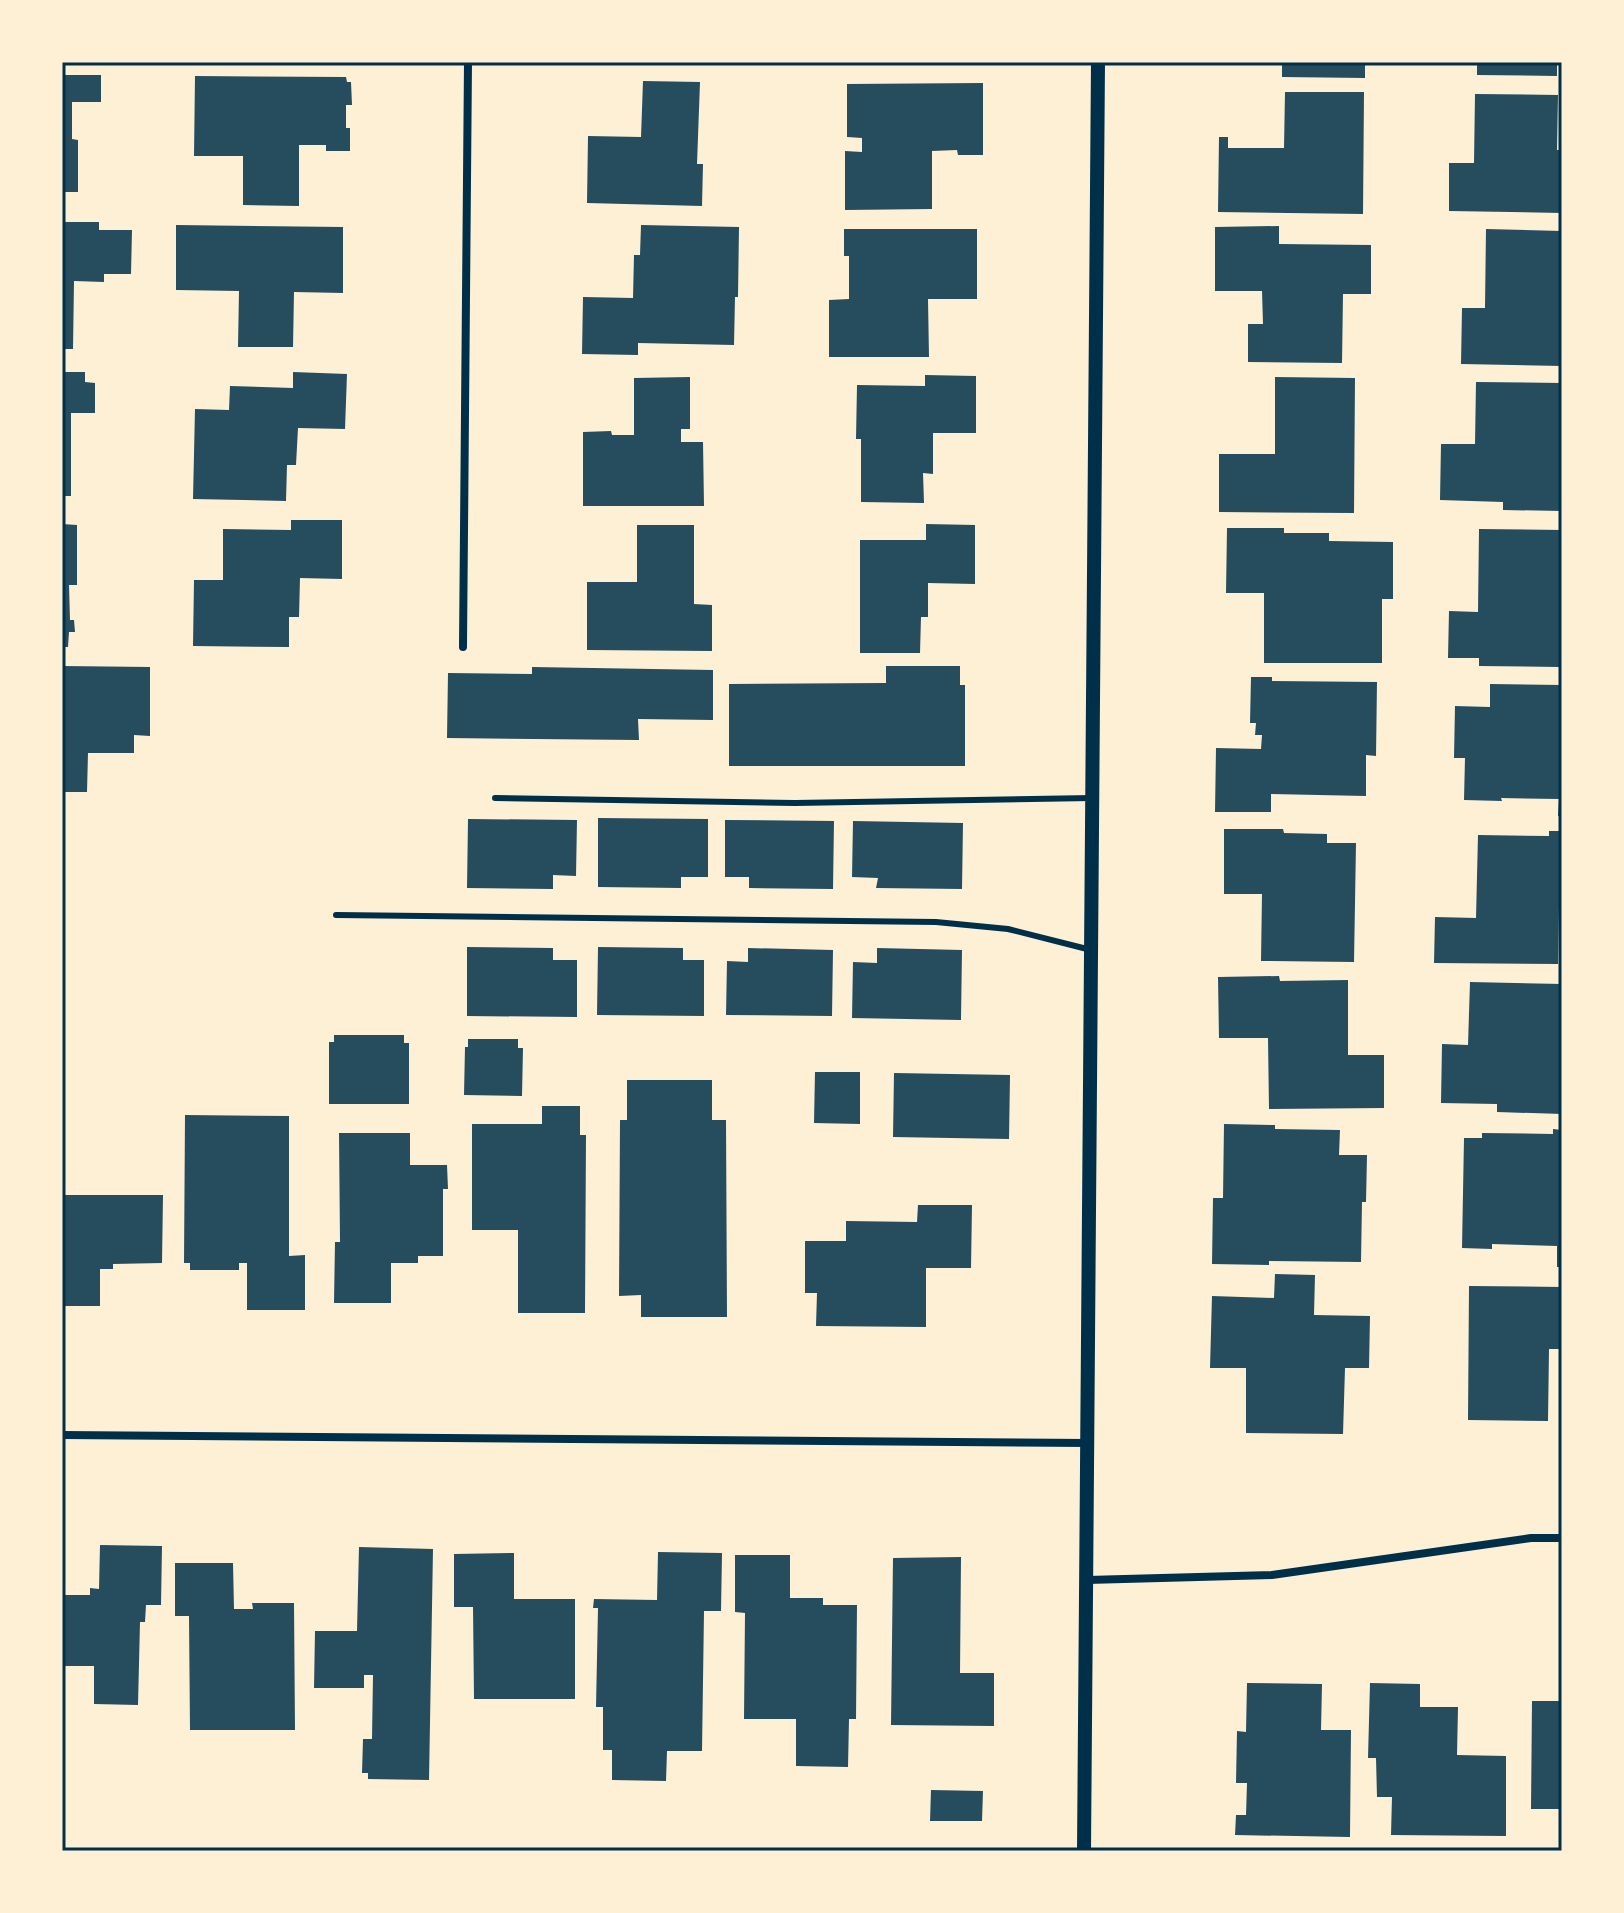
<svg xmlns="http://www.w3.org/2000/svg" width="1624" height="1913" viewBox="0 0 1624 1913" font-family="'PT Sans',sans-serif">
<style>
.building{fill:#264d5e}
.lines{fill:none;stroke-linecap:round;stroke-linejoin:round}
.service{stroke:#003049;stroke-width:6}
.minor{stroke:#003049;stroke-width:8}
.tertiary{stroke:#003049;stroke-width:14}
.neatline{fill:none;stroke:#003049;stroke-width:3}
</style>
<rect width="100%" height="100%" fill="#fdf0d5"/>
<g class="building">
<rect x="868" y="62" width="60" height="3"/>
<polygon points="1282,62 1365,62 1365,78 1282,77"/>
<polygon points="1477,62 1557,62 1557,76 1477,75"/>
<polygon points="62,75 101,75 101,102 72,102 72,139 78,140 78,192 62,192"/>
<polygon points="195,76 346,77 347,82 351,82 352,105 346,105 346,128 350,128 350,151 326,151 326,145 299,145 299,206 243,205 243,156 194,156"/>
<polygon points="643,81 700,82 697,164 703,164 702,206 587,203 588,136 641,137"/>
<polygon points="983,83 983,155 958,155 957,150 932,151 932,209 845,210 845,151 862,152 862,138 847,137 847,84"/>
<polygon points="1285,92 1364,92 1363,214 1218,212 1219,137 1228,137 1228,148 1284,148"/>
<polygon points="1475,94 1558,95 1557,150 1562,150 1562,213 1449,211 1449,163 1474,163"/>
<polygon points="62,222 99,222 99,230 132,230 131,274 104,274 104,282 74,281 73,349 62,349"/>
<polygon points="176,225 343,227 343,293 294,292 293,347 238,347 239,291 176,290"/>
<polygon points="641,225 739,227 738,297 735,297 734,345 638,343 638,355 582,354 583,297 633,298 634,255 640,255"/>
<polygon points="1279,226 1279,244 1371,245 1371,294 1343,294 1342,363 1248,362 1248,324 1263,324 1262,291 1215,291 1215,227"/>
<polygon points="844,229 977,229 977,299 928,299 929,357 829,357 829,300 849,299 849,256 844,256"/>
<polygon points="1486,229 1562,231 1562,366 1461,364 1462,308 1485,308"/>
<polygon points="62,372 85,372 85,382 95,383 95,413 71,413 71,496 62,496"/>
<polygon points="293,372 347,374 345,429 298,428 296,465 287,465 286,501 193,499 195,409 229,410 230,386 293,388"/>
<polygon points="925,375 976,376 976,433 933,433 933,474 923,473 924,503 861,502 861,439 856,439 857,385 925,386"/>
<polygon points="690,377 690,429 681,429 681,442 703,442 704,506 583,506 583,432 611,431 612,435 634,435 634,378"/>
<polygon points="1275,377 1355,378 1354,513 1219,512 1219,454 1275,454"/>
<polygon points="1476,382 1562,383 1562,511 1503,510 1503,502 1440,500 1441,444 1475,444"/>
<polygon points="291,520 342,520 342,579 300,578 299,617 289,617 289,647 193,646 194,580 223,580 223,529 291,530"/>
<polygon points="62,524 77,525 77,585 69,585 70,620 74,620 75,632 69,632 68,647 62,647"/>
<polygon points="926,524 975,525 975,584 928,583 928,617 921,617 920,653 860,653 860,540 926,540"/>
<polygon points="637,525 694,525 694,604 712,605 712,651 587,650 587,582 637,582"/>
<polygon points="1227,528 1284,528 1284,533 1329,533 1329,541 1393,542 1393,599 1382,599 1382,663 1264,663 1264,593 1226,593"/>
<polygon points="1479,529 1562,530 1559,667 1479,666 1479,658 1448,658 1449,611 1478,612"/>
<polygon points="62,666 150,667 150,736 134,735 134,753 88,753 87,792 62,792"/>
<polygon points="886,666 960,666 960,685 965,685 965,766 729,766 729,684 886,683"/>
<polygon points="532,667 713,670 713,720 638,719 639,740 447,738 448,673 532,674"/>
<polygon points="1251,677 1272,677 1272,681 1377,682 1376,756 1366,755 1366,796 1271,794 1271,812 1215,812 1216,748 1261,749 1262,735 1255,735 1256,723 1250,723"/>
<polygon points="1490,684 1562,685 1562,816 1558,816 1559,799 1501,798 1502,801 1464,800 1465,758 1454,758 1455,706 1490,707"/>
<polygon points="598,818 708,819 708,877 681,877 681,888 598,887"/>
<polygon points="468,819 577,820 576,876 553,875 553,889 467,888"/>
<polygon points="725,820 834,821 833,889 749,888 749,877 725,877"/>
<polygon points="853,821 963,823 962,889 876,888 878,878 852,877"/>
<polygon points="1224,829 1283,829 1284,833 1327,834 1327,843 1356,843 1354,962 1261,961 1262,894 1224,894"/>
<polygon points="1549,831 1562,831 1562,906 1559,906 1558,964 1434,963 1435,917 1476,918 1478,835 1549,836"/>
<polygon points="467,947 553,948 553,960 577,960 577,1017 467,1016"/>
<polygon points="598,947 683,948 683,960 704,960 704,1016 597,1015"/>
<polygon points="748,948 833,950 832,1016 726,1015 727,961 748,962"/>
<polygon points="877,948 962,950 961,1020 852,1018 853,962 877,963"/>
<polygon points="1279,976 1280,981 1348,980 1348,1055 1384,1055 1384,1108 1269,1109 1268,1038 1219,1038 1218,977"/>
<polygon points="1470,982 1562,984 1562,1114 1497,1112 1497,1104 1441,1103 1442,1044 1468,1045"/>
<polygon points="334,1035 404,1035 404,1043 409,1043 409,1104 329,1104 329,1042 334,1042"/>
<polygon points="468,1039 518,1039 518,1048 523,1048 522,1096 464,1095 465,1047 468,1047"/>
<polygon points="815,1072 860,1072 860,1124 814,1123"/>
<polygon points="894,1073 1010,1075 1009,1139 893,1137"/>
<polygon points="627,1080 712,1080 712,1120 726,1120 727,1317 641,1317 641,1295 619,1296 620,1120 627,1120"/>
<polygon points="542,1106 580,1106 580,1135 586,1135 585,1313 518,1313 518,1230 472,1230 472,1124 542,1124"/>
<polygon points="185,1115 289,1116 289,1256 305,1255 305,1310 247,1310 247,1263 239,1263 239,1270 190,1270 190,1263 184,1263"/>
<polygon points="1224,1124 1275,1125 1275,1129 1340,1130 1339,1155 1367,1155 1366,1202 1362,1202 1361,1262 1269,1261 1269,1265 1212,1264 1213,1198 1223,1198"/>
<polygon points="1553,1129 1562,1130 1562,1267 1557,1267 1557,1246 1492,1244 1492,1249 1462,1248 1464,1138 1482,1138 1482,1133 1553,1134"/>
<polygon points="339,1133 410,1133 410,1165 447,1165 448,1189 443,1189 443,1256 418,1256 418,1263 391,1263 391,1303 334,1303 335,1242 340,1242"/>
<polygon points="62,1195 163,1195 162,1263 113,1264 113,1269 100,1269 100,1306 62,1306"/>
<polygon points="918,1205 972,1205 971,1268 926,1268 926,1327 816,1326 817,1293 805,1293 805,1241 846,1241 846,1221 917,1222"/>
<polygon points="1275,1274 1315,1275 1314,1315 1370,1316 1369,1368 1345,1368 1343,1434 1246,1433 1246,1368 1210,1368 1212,1296 1274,1298"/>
<polygon points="1469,1286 1562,1287 1562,1349 1549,1349 1548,1421 1468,1420"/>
<polygon points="100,1545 162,1546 161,1605 146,1605 145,1622 140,1622 138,1705 94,1704 94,1666 62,1666 62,1595 90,1595 90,1588 99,1589"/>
<polygon points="359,1547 433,1549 429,1780 368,1779 368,1773 362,1773 363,1739 372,1739 373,1675 364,1675 364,1688 314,1688 315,1631 357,1631"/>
<polygon points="658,1552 722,1553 721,1611 704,1611 702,1751 667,1751 666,1781 612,1780 612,1750 603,1750 603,1707 596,1707 598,1608 593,1608 594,1599 657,1600"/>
<polygon points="514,1553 514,1599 575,1599 575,1699 474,1699 473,1607 454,1607 454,1554"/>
<polygon points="735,1555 790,1555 790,1598 823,1598 823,1605 857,1605 856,1719 849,1719 848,1767 796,1766 796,1719 744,1719 745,1613 735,1612"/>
<polygon points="961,1557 960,1673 994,1673 994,1726 891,1725 893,1558"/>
<polygon points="175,1563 233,1563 234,1609 253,1609 252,1603 294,1603 295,1730 190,1730 189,1616 175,1616"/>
<polygon points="1247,1683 1322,1684 1321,1730 1351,1730 1350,1837 1235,1835 1236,1815 1246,1815 1247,1783 1236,1783 1237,1731 1246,1732"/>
<polygon points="1370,1683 1420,1684 1420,1707 1458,1707 1457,1755 1506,1756 1506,1836 1391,1835 1392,1797 1377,1797 1376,1758 1368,1758"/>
<polygon points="1532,1701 1562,1701 1562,1809 1531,1809"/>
<polygon points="931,1790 983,1791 982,1821 930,1821"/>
</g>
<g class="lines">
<g class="service">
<polyline points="495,798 795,803 1092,798"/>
<polyline points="336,915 936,922 1008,929 1091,950"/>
</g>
<g class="minor">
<polyline points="463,647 468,62"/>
<polyline points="62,1435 1088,1443"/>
<polyline points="1087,1580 1272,1575 1531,1538 1562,1538"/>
</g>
<polyline class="tertiary" points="1084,1851 1098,62"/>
</g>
<rect width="1624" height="1913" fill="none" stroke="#fdf0d5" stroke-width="128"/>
<rect x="64" y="64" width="1496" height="1785" class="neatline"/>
</svg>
